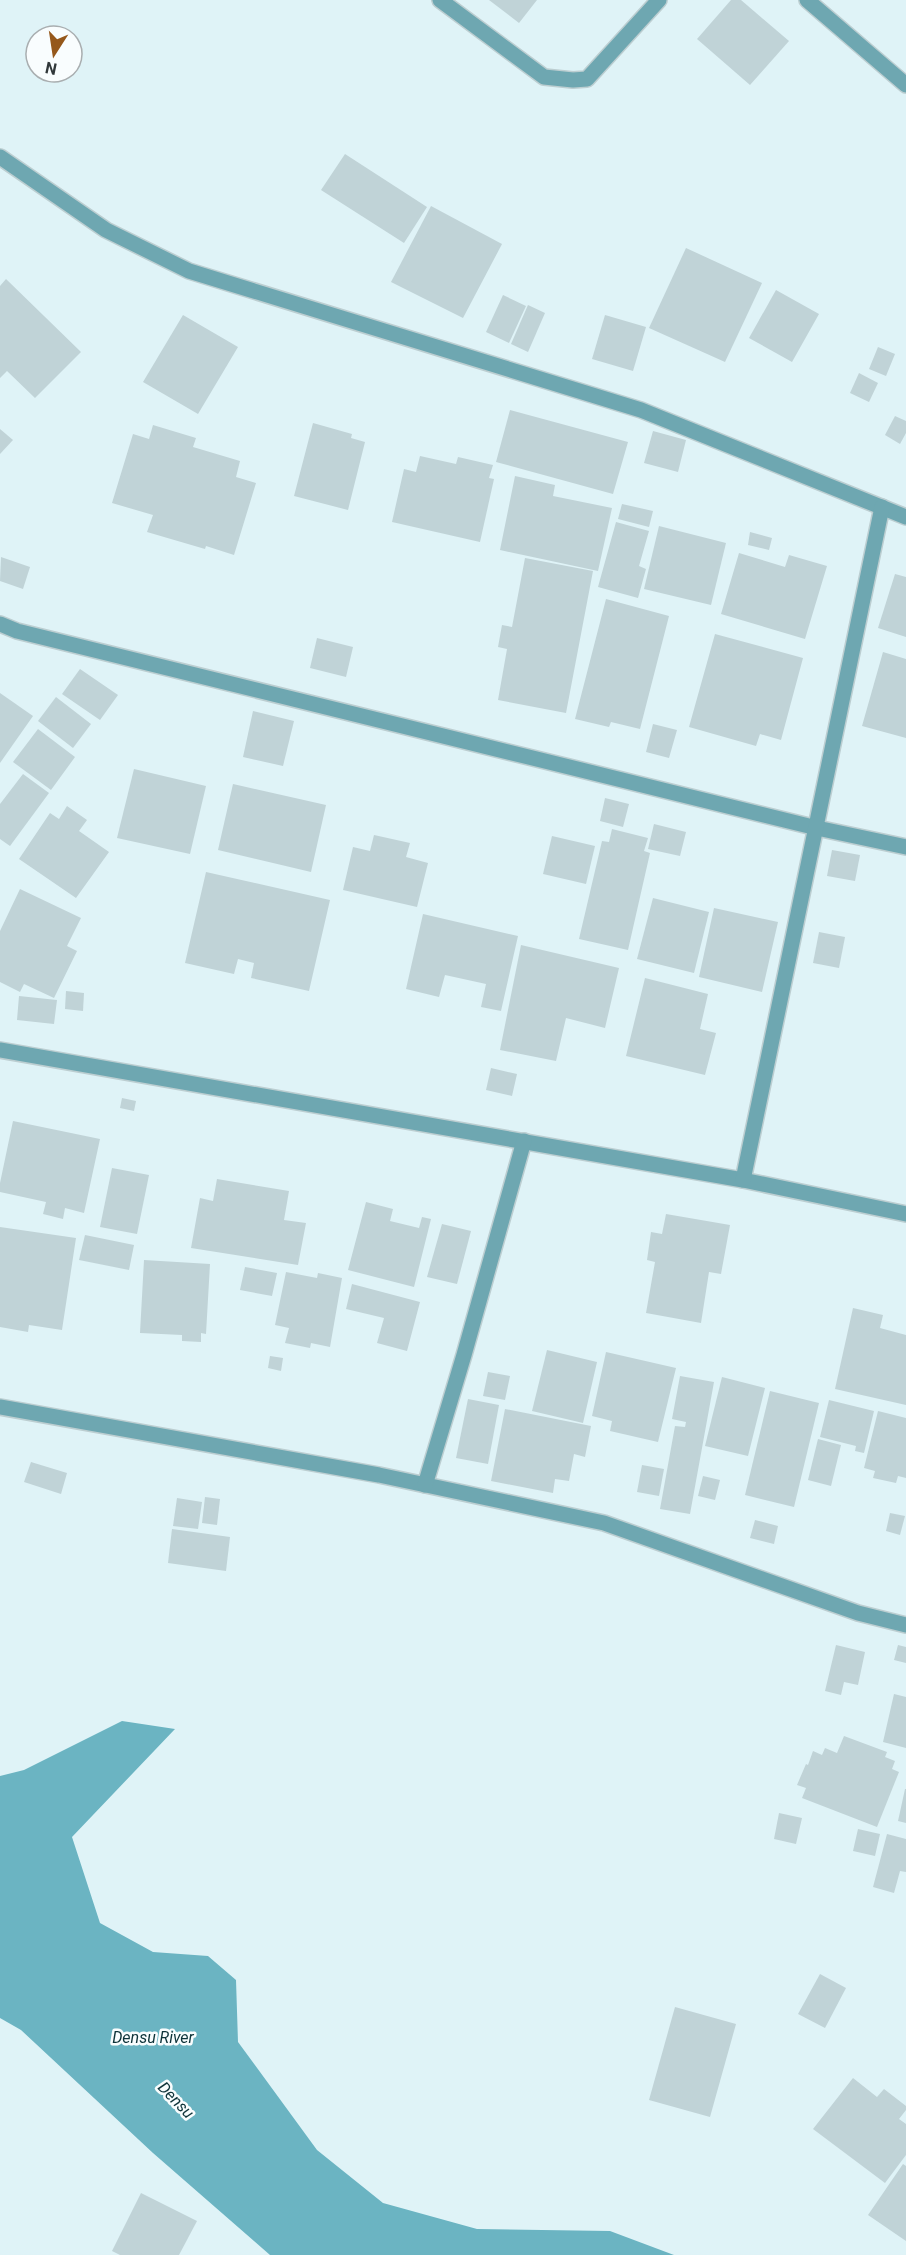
<svg xmlns="http://www.w3.org/2000/svg" width="906" height="2255" viewBox="0 0 906 2255" font-family="Roboto,sans-serif">
<style>
.water{fill:#6bb4c2}
.building{fill:#c0d3d7}
.lines{fill:none;stroke-linecap:round;stroke-linejoin:round}
.minor-casing{stroke:#bcced1;stroke-width:18}
.minor{stroke:#6ea7b1;stroke-width:15}
.labels{text-anchor:middle;dominant-baseline:central;stroke-width:5;stroke-linejoin:round;paint-order:stroke}
.water-label{font-size:16px;font-style:italic;fill:#0e3339;stroke:#f9fdfe}
</style>
<rect width="100%" height="100%" fill="#dff3f7"/>
<polygon class="water" points="122,1721 175,1729 72,1837 100,1923 153,1952 208,1956 236,1980 238,2042 317,2150 383,2203 477,2229 610,2231 674,2255 270,2255 153,2153 21,2030 0,2018 0,1776 24,1770"/>
<g class="building">
<polygon points="489,0 537,0 519,23"/>
<polygon points="731,0 741,0 789,41 750,85 697,39"/>
<polygon points="345,154 427,207 404,243 321,190"/>
<polygon points="431,206 502,244 463,318 391,282"/>
<polygon points="686,248 762,283 725,362 649,328"/>
<polygon points="6,279 81,352 35,398 7,371 0,378 0,286"/>
<polygon points="776,290 819,314 792,362 749,338"/>
<polygon points="503,295 526,306 509,343 486,332"/>
<polygon points="528,305 545,313 528,352 511,344"/>
<polygon points="183,315 238,347 198,414 143,382"/>
<polygon points="605,315 646,327 633,371 592,359"/>
<polygon points="878,347 895,354 886,376 869,369"/>
<polygon points="859,373 878,383 869,402 850,393"/>
<polygon points="510,410 628,442 613,494 496,462"/>
<polygon points="895,416 906,421 906,433 900,444 885,435"/>
<polygon points="313,423 352,434 351,438 365,442 348,510 294,496"/>
<polygon points="153,425 196,438 193,447 240,461 236,477 256,483 234,555 206,546 205,549 147,532 153,515 112,503 133,434 149,439"/>
<polygon points="0,429 13,440 0,454"/>
<polygon points="653,431 686,440 678,472 644,463"/>
<polygon points="420,456 456,464 458,457 493,465 489,478 494,479 480,542 392,522 404,469 416,472"/>
<polygon points="515,476 555,485 553,496 612,508 598,571 500,550"/>
<polygon points="622,504 653,511 649,527 618,519"/>
<polygon points="616,522 649,531 639,566 646,569 638,598 598,587"/>
<polygon points="659,526 726,543 711,605 644,589"/>
<polygon points="750,532 772,538 769,550 748,545"/>
<polygon points="739,553 785,567 789,555 827,566 805,639 721,614"/>
<polygon points="1,557 30,567 23,589 0,581"/>
<polygon points="525,558 593,571 566,713 498,700 507,649 498,647 502,625 512,627"/>
<polygon points="895,574 906,577 906,637 878,628"/>
<polygon points="606,599 669,616 640,729 611,722 609,727 575,719"/>
<polygon points="715,634 803,658 781,740 760,734 756,746 689,727"/>
<polygon points="317,638 353,647 346,677 310,668"/>
<polygon points="883,652 906,659 906,738 862,726"/>
<polygon points="80,669 118,695 100,720 62,694"/>
<polygon points="0,693 33,716 0,763"/>
<polygon points="56,697 91,724 73,748 38,721"/>
<polygon points="253,711 294,721 283,766 243,757"/>
<polygon points="653,724 677,730 669,758 646,752"/>
<polygon points="38,729 75,757 51,790 13,762"/>
<polygon points="134,769 206,786 190,854 117,838"/>
<polygon points="23,774 49,793 10,846 0,839 0,804"/>
<polygon points="233,784 326,805 311,872 218,850"/>
<polygon points="605,798 629,804 623,827 600,821"/>
<polygon points="67,806 87,820 79,831 109,852 76,898 19,859 50,813 59,819"/>
<polygon points="654,824 686,832 680,856 648,849"/>
<polygon points="612,829 648,838 644,851 650,853 628,950 579,939 602,841 609,842"/>
<polygon points="374,835 410,843 406,857 428,863 417,907 343,890 353,847 370,851"/>
<polygon points="552,836 595,846 586,884 543,874"/>
<polygon points="832,850 860,855 855,881 827,876"/>
<polygon points="206,872 330,900 309,991 251,978 254,963 238,959 234,974 185,963"/>
<polygon points="20,889 81,918 67,946 77,951 54,998 24,984 20,992 0,982 0,931"/>
<polygon points="653,898 709,912 694,973 637,959"/>
<polygon points="714,908 778,922 762,992 699,977"/>
<polygon points="423,914 518,936 501,1011 481,1007 486,984 445,975 439,997 406,989"/>
<polygon points="819,932 845,937 839,968 813,963"/>
<polygon points="521,945 619,968 605,1028 566,1018 556,1061 500,1050"/>
<polygon points="645,978 708,994 700,1029 716,1033 705,1075 626,1056"/>
<polygon points="66,991 84,993 83,1011 65,1009"/>
<polygon points="19,996 57,1000 54,1024 17,1020"/>
<polygon points="491,1068 517,1074 512,1096 486,1090"/>
<polygon points="122,1098 136,1101 134,1111 120,1108"/>
<polygon points="13,1121 100,1139 84,1213 65,1208 63,1219 43,1214 46,1202 0,1192 0,1183"/>
<polygon points="112,1168 149,1175 137,1234 100,1227"/>
<polygon points="217,1179 289,1191 284,1220 306,1223 298,1265 191,1248 200,1198 213,1201"/>
<polygon points="366,1202 393,1209 390,1221 419,1228 422,1217 431,1219 414,1287 348,1270"/>
<polygon points="666,1214 730,1225 721,1274 709,1272 701,1323 646,1313 655,1262 647,1260 651,1232 662,1234"/>
<polygon points="442,1224 471,1231 457,1284 427,1277"/>
<polygon points="0,1227 76,1238 62,1330 29,1325 28,1332 0,1327"/>
<polygon points="85,1235 134,1245 129,1270 79,1260"/>
<polygon points="144,1260 210,1264 206,1334 201,1333 201,1342 182,1341 182,1335 140,1333"/>
<polygon points="245,1267 277,1273 272,1296 240,1290"/>
<polygon points="286,1272 317,1278 318,1273 342,1278 330,1347 311,1343 310,1348 285,1343 289,1328 275,1325"/>
<polygon points="352,1284 420,1302 407,1351 377,1343 384,1318 346,1309"/>
<polygon points="853,1308 883,1315 880,1328 906,1335 906,1405 835,1389"/>
<polygon points="547,1350 597,1362 583,1423 532,1411"/>
<polygon points="606,1352 676,1368 658,1442 610,1431 612,1421 592,1416"/>
<polygon points="270,1356 283,1358 281,1371 268,1368"/>
<polygon points="488,1372 510,1376 505,1400 483,1396"/>
<polygon points="680,1376 714,1382 690,1514 660,1509 675,1426 685,1427 686,1422 672,1419"/>
<polygon points="722,1377 765,1388 748,1456 705,1446"/>
<polygon points="770,1391 819,1403 794,1507 745,1495"/>
<polygon points="468,1399 499,1405 488,1464 456,1458"/>
<polygon points="829,1400 874,1411 864,1453 855,1451 856,1446 820,1437"/>
<polygon points="505,1409 591,1426 585,1457 574,1454 569,1481 555,1479 553,1493 491,1481"/>
<polygon points="878,1411 906,1418 906,1478 898,1476 896,1483 873,1478 875,1471 864,1468"/>
<polygon points="818,1439 841,1445 831,1486 808,1480"/>
<polygon points="31,1462 67,1473 61,1494 24,1482"/>
<polygon points="642,1465 664,1469 659,1496 637,1492"/>
<polygon points="703,1476 720,1480 715,1500 698,1496"/>
<polygon points="205,1497 220,1499 217,1525 202,1523"/>
<polygon points="177,1498 202,1502 198,1529 173,1526"/>
<polygon points="890,1513 905,1516 900,1535 886,1531"/>
<polygon points="755,1520 778,1526 774,1544 750,1538"/>
<polygon points="172,1529 230,1537 226,1571 168,1563"/>
<polygon points="836,1645 865,1652 858,1685 844,1682 841,1695 825,1691"/>
<polygon points="898,1645 906,1647 906,1663 894,1660"/>
<polygon points="894,1694 906,1697 906,1748 883,1742"/>
<polygon points="844,1736 887,1752 885,1757 895,1761 892,1769 899,1772 877,1827 802,1798 806,1788 797,1785 806,1764 808,1765 813,1751 822,1755 825,1748 837,1753"/>
<polygon points="905,1789 906,1789 906,1823 898,1821"/>
<polygon points="779,1813 802,1818 796,1844 774,1839"/>
<polygon points="858,1829 880,1834 875,1856 853,1851"/>
<polygon points="887,1834 906,1839 906,1872 900,1871 894,1893 873,1887"/>
<polygon points="820,1974 846,1988 825,2028 798,2014"/>
<polygon points="675,2007 736,2024 710,2117 649,2100"/>
<polygon points="853,2078 877,2097 884,2089 906,2106 906,2110 899,2119 906,2124 906,2155 885,2183 813,2129"/>
<polygon points="903,2164 906,2166 906,2241 868,2215"/>
<polygon points="141,2193 197,2221 179,2255 120,2255 112,2251"/>
</g>
<g class="lines">
<defs>
<g id="minor">
<polyline points="440,0 544,77 573,80 587,79 659,0"/>
<polyline points="807,0 906,85"/>
<polyline points="0,157 106,230 189,271 641,410 906,517"/>
<polyline points="0,624 17,631 817,828 906,847"/>
<polyline points="0,1050 743,1180 906,1214"/>
<polyline points="743,1180 882,507"/>
<polyline points="0,1407 379,1475 604,1523 858,1613 906,1625"/>
<polyline points="425,1485 464,1355 524,1141"/>
</g>
</defs>
<use href="#minor" class="minor-casing"/>
<use href="#minor" class="minor"/>
</g>
<g class="labels">
<g class="water-label">
<text x="153" y="2037">Densu River</text>
<text transform="translate(176 2100) rotate(46)">Densu</text>
</g>
</g>
<g transform="translate(54 54) rotate(192)"><circle r="28" fill="#f9fdfe" stroke="#a9aeb0" stroke-width="1.5"/>
<path d="M0-4.5L10 22L0 15L-10 22Z" fill="#95581b"/>
<text y="-9" font-size="16" font-weight="bold" text-anchor="middle" fill="#31383a">N</text>
</g>
</svg>
